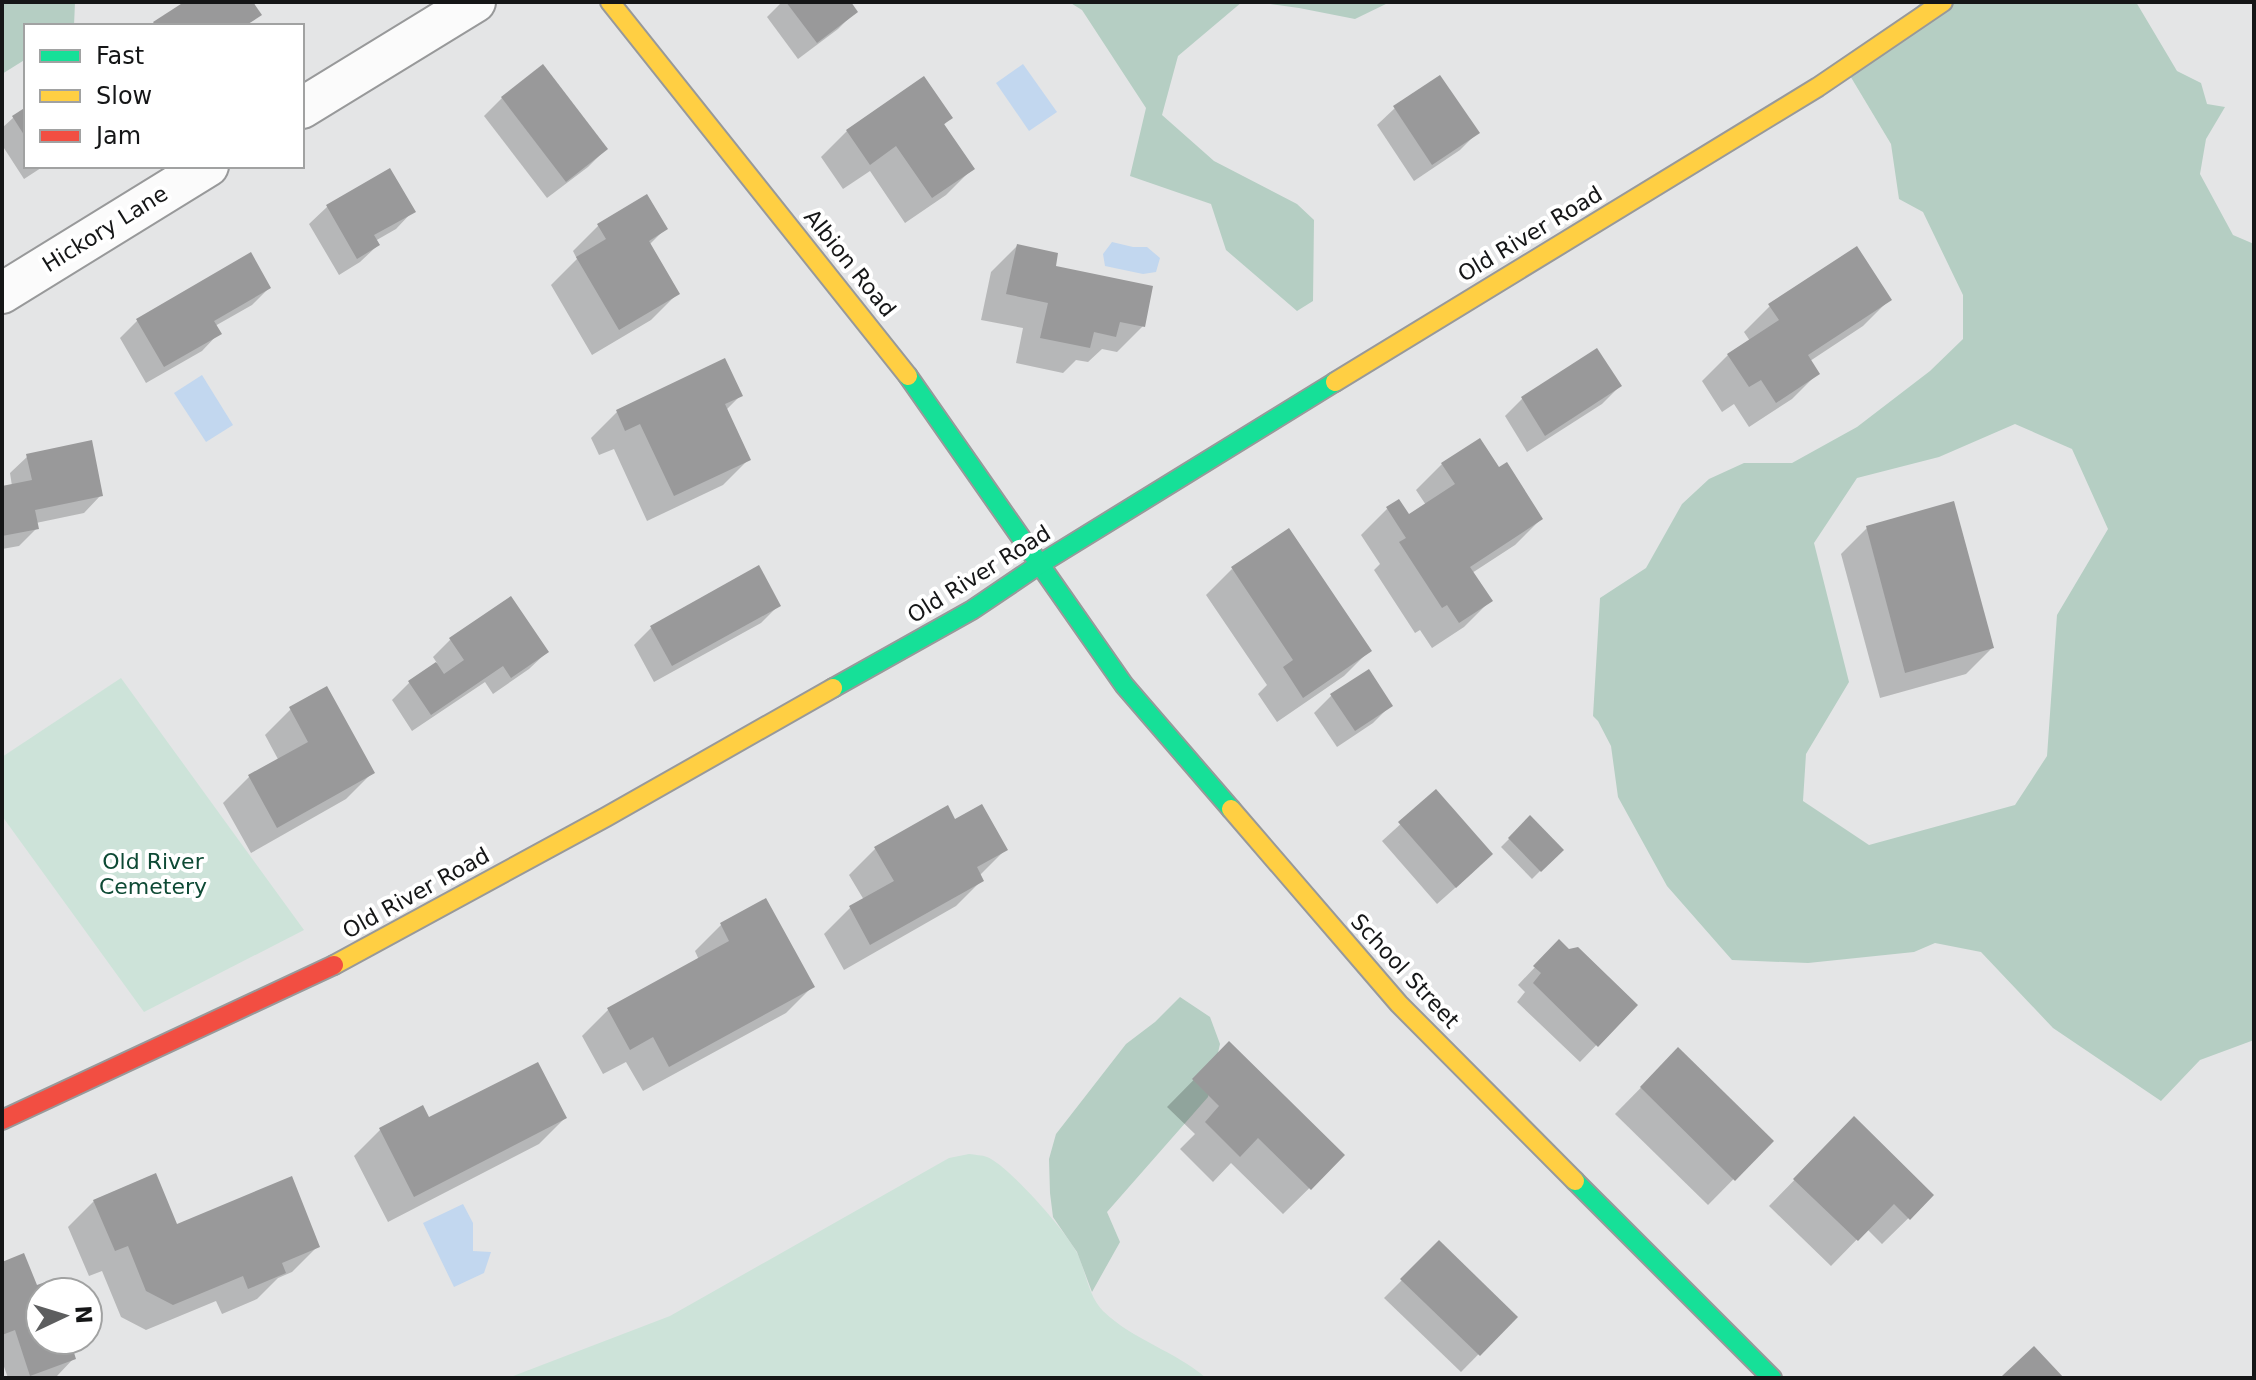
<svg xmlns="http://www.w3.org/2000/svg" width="2256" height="1380" viewBox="0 0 2256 1380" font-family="'DejaVu Sans',sans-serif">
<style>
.green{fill:#cde3d9}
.forest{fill:#b5cec3;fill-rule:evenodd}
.water{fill:#c2d7ef}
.shadow{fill:#0003}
.building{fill:#99999a}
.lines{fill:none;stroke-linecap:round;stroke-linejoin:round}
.street-casing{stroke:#98999a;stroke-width:44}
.fast-casing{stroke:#98999a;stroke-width:22}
.slow-casing{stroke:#98999a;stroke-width:22}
.jam-casing{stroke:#98999a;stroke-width:22}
.street{stroke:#fbfbfb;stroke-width:40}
.fast{stroke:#16e098;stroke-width:18}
.slow{stroke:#ffcf43;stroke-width:18}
.jam{stroke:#f24e42;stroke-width:18}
.labels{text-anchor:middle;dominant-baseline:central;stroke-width:8;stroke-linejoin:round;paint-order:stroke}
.street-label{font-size:22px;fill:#151617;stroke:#fff}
.park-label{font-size:22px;fill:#0e4a35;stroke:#fff}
</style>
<rect width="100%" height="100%" fill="#e4e5e6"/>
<g class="green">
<polygon points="121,678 304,930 144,1012 2,816 2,757"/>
<path d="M969,1154C975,1155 982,1155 987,1157C1008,1165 1069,1234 1078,1255C1086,1273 1089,1297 1103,1311C1133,1340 1175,1351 1206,1378H508L670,1316L949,1158Z"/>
</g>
<g class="forest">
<polygon points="2,2 75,2 74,26 26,26 26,59 2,74"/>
<polygon points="1069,2 1242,2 1178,56 1162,115 1214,161 1297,204 1314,220 1313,301 1297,311 1226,250 1211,204 1130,176 1146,108 1082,10"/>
<polygon points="1255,2 1390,2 1355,19 1299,8"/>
<path d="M1922,2H2136L2177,71L2201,83L2207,104L2225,107L2206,139L2200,174L2233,235L2254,244V1040L2200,1060L2161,1101L2053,1028L1981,952L1935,943L1914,952L1808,963L1732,960L1667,886L1618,797L1611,746L1598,721L1593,716L1600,598L1646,568L1682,504L1709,479L1744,463H1792L1857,427L1930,371L1963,339V295L1923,212L1899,199L1891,144L1846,69ZM2015,424L2072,449L2108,529L2057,615L2047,756L2015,805L1869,845L1803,801L1806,754L1849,682L1814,543L1857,478L1939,457Z"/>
<polygon points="1180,997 1210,1017 1220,1044 1208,1097 1107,1212 1120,1242 1092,1292 1077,1252 1053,1217 1050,1193 1049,1159 1056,1134 1126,1044 1155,1022"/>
</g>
<g class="water">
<polygon points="1023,64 1057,112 1029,131 996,83"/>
<polygon points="1112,242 1133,247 1147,247 1160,258 1156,272 1143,274 1105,266 1103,254"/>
<polygon points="202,375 233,425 206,442 174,393"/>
<polygon points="463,1204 473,1223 473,1251 491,1252 484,1273 454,1287 423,1223"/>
</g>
<g class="shadow">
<polygon points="782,2 849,2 856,11 838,29 798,59 767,17"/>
<polygon points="543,67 606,149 588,167 547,198 484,116 502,98"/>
<polygon points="1395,108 1477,133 1460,150 1414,181 1377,125"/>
<polygon points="26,109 26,166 44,166 24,179 2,145 2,128 13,118"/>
<polygon points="950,118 943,126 972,169 946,195 905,223 870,171 843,189 821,157 847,131"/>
<polygon points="390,170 413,211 396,229 375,241 378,245 360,262 339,275 309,224 327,207"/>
<polygon points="599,225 665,229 649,245 677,294 651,320 592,355 551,285 577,259 573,251"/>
<polygon points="1017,246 1054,268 1143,326 1117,352 1102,349 1088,362 1076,360 1063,373 1016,363 1023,328 981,320 991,272"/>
<polygon points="269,288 252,305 215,326 219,333 202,351 146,383 120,338 138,320"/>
<polygon points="1889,300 1863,326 1810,361 1818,373 1792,399 1749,427 1734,404 1722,412 1702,381 1728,355 1750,341 1744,332 1770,306"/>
<polygon points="1620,386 1602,404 1527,452 1505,416 1522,399"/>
<polygon points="740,396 726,410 749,459 723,485 647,521 614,449 599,455 591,438 617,412"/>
<polygon points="28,456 101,495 84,513 36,523 37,528 19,546 2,549 2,488 12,486 10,473"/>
<polygon points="1442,464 1541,519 1515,545 1472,573 1490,601 1464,627 1432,648 1420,630 1415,633 1374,570 1380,564 1361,535 1387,509 1408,516 1426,505 1416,490"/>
<polygon points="1867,528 1992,648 1966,674 1880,698 1841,554"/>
<polygon points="1232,569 1370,650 1344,676 1277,722 1258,694 1267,685 1206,595"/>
<polygon points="778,606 761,623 654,682 634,645 651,628"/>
<polygon points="450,640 547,652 529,669 493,694 485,682 412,731 392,700 409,683 437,663 433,657"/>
<polygon points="1332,695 1390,706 1373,723 1337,747 1314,713"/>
<polygon points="291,709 372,773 346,799 251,853 223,803 249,777 279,761 265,735"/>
<polygon points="1436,792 1473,872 1437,904 1382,841"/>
<polygon points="1530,818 1561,850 1532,879 1501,847"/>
<polygon points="955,822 1006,849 979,876 982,880 956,906 844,970 824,934 850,908 864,900 849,875 875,849"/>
<polygon points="766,901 812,987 786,1013 643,1091 626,1062 603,1074 582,1036 608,1010 699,960 695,951 721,925"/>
<polygon points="1559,942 1635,1005 1580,1062 1517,1002 1525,992 1518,985"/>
<polygon points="1229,1044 1343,1155 1283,1214 1231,1163 1213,1182 1180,1149 1195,1134 1167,1107"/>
<polygon points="1678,1050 1771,1141 1708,1205 1615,1114"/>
<polygon points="422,1108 428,1120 565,1118 539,1144 388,1222 354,1156 380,1130"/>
<polygon points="1854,1119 1932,1195 1882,1244 1867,1229 1831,1266 1769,1206"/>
<polygon points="94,1201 176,1227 318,1246 292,1272 278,1278 257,1299 222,1314 216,1301 146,1330 121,1317 102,1271 89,1276 68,1227"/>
<polygon points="1439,1243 1515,1317 1461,1372 1384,1298"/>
<polygon points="2,1264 35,1289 50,1292 40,1292 40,1340 68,1340 74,1358 57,1376 51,1378 8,1378 2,1361"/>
</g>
<g class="building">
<polygon points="184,2 253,2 262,15 245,26 156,26 153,22"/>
<polygon points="786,2 851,2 858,12 817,43"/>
<polygon points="543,64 608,149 566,182 501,97"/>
<polygon points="1440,75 1480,133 1432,165 1393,106"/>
<polygon points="924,76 953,118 944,124 975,169 932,198 896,146 870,165 846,130"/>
<polygon points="26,107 26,138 12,116"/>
<polygon points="390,168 416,212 374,235 380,245 357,259 326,205"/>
<polygon points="647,194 668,229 649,241 680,294 619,330 576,257 606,239 597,224"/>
<polygon points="1017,244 1058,253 1056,266 1153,286 1145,327 1120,322 1116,337 1094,332 1090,348 1040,338 1048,303 1006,294"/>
<polygon points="1857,246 1892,300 1808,355 1820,374 1776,403 1761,380 1749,387 1727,354 1779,320 1768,304"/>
<polygon points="251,252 271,288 214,321 222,334 164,367 136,319"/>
<polygon points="1597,348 1622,386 1545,436 1521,397"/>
<polygon points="725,358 743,396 725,404 751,460 674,496 640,424 625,431 616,410"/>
<polygon points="1480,438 1499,467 1507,462 1543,519 1470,567 1493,601 1459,623 1447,605 1442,608 1399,542 1406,538 1386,507 1399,499 1409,514 1455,484 1441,463"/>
<polygon points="92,440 103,496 35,510 39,529 2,536 2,486 32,480 26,454"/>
<polygon points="1954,501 1994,648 1905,673 1866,526"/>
<polygon points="1289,528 1372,651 1303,698 1283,667 1293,660 1231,567"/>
<polygon points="759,565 781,606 672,666 650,626"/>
<polygon points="511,596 549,652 511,678 503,666 431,715 408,681 436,662 444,674 464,660 449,638"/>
<polygon points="1369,669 1393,706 1355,731 1330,694"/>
<polygon points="327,686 375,773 277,828 248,775 308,742 289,707"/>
<polygon points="1436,789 1493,854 1456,888 1398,822"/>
<polygon points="982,804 1008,850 977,867 984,881 870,945 849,906 894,881 874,847 948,805 955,819"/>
<polygon points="1530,815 1564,850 1541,872 1508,838"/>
<polygon points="766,898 815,987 669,1067 653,1037 630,1050 607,1008 729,941 720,923"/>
<polygon points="1559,939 1569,949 1578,947 1638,1005 1598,1047 1533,983 1541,973 1533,966"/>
<polygon points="1229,1041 1345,1155 1311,1190 1258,1138 1240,1157 1205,1122 1219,1106 1192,1079"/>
<polygon points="1678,1047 1774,1141 1735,1181 1640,1087"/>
<polygon points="538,1062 567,1118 414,1197 379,1128 423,1105 429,1117"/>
<polygon points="1854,1116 1934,1195 1910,1220 1894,1204 1858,1241 1793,1179"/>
<polygon points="156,1173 177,1224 292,1176 320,1247 282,1263 286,1273 248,1289 243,1276 173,1305 146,1291 128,1246 115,1251 93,1200"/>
<polygon points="1439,1240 1518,1317 1480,1356 1400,1279"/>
<polygon points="24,1253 37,1285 48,1281 52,1292 40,1292 40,1340 70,1340 76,1359 30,1376 15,1330 2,1335 2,1262"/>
<polygon points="2034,1346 2064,1378 2004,1378 2002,1376"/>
</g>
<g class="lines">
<defs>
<g id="street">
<polyline points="302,108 475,2"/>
<polyline points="2,293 208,166"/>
</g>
<g id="fast">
<polyline points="908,376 1124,685 1231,809"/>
<polyline points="833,688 972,610 1040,564 1335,382"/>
<polyline points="1575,1181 1772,1378"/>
</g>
<g id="slow">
<polyline points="610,2 908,376"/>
<polyline points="1335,382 1818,87 1943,2"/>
<polyline points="1231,809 1399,1004 1575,1181"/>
<polyline points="334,965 606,817 833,688"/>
</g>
<polyline id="jam" points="2,1120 334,965"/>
</defs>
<use href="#street" class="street-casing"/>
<use href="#fast" class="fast-casing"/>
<use href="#slow" class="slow-casing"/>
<use href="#jam" class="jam-casing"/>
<use href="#street" class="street"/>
<use href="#fast" class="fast"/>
<use href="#slow" class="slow"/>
<use href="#jam" class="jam"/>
</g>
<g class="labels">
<g class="street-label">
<text transform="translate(105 229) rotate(-32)">Hickory Lane</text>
<text transform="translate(1530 234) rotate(-31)">Old River Road</text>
<text transform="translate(850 263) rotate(51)">Albion Road</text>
<text transform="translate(979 574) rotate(-32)">Old River Road</text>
<text transform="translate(416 893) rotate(-29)">Old River Road</text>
<text transform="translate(1405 971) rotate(47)">School Street</text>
</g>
<g class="park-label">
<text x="153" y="861">Old River<tspan x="153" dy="25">Cemetery</tspan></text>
</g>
</g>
<rect width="2256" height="1380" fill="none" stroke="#151617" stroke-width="8"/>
<rect x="24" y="24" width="280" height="144" fill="#ffffff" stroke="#a1a2a2" stroke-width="2"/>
<rect x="40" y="50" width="40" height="12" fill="#16e098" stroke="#a1a2a2" stroke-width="2"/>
<text x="96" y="64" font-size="24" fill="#151617">Fast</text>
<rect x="40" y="90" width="40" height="12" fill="#ffcf43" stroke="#a1a2a2" stroke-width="2"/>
<text x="96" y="104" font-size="24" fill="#151617">Slow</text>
<rect x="40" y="130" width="40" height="12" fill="#f24e42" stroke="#a1a2a2" stroke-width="2"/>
<text x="96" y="144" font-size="24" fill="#151617">Jam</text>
<g transform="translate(64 1316) rotate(86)"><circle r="38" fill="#ffffff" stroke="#a1a2a2" stroke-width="2"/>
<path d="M0-6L14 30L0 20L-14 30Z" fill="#5d5e5f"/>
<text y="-12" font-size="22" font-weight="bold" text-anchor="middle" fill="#151617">N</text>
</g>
</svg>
